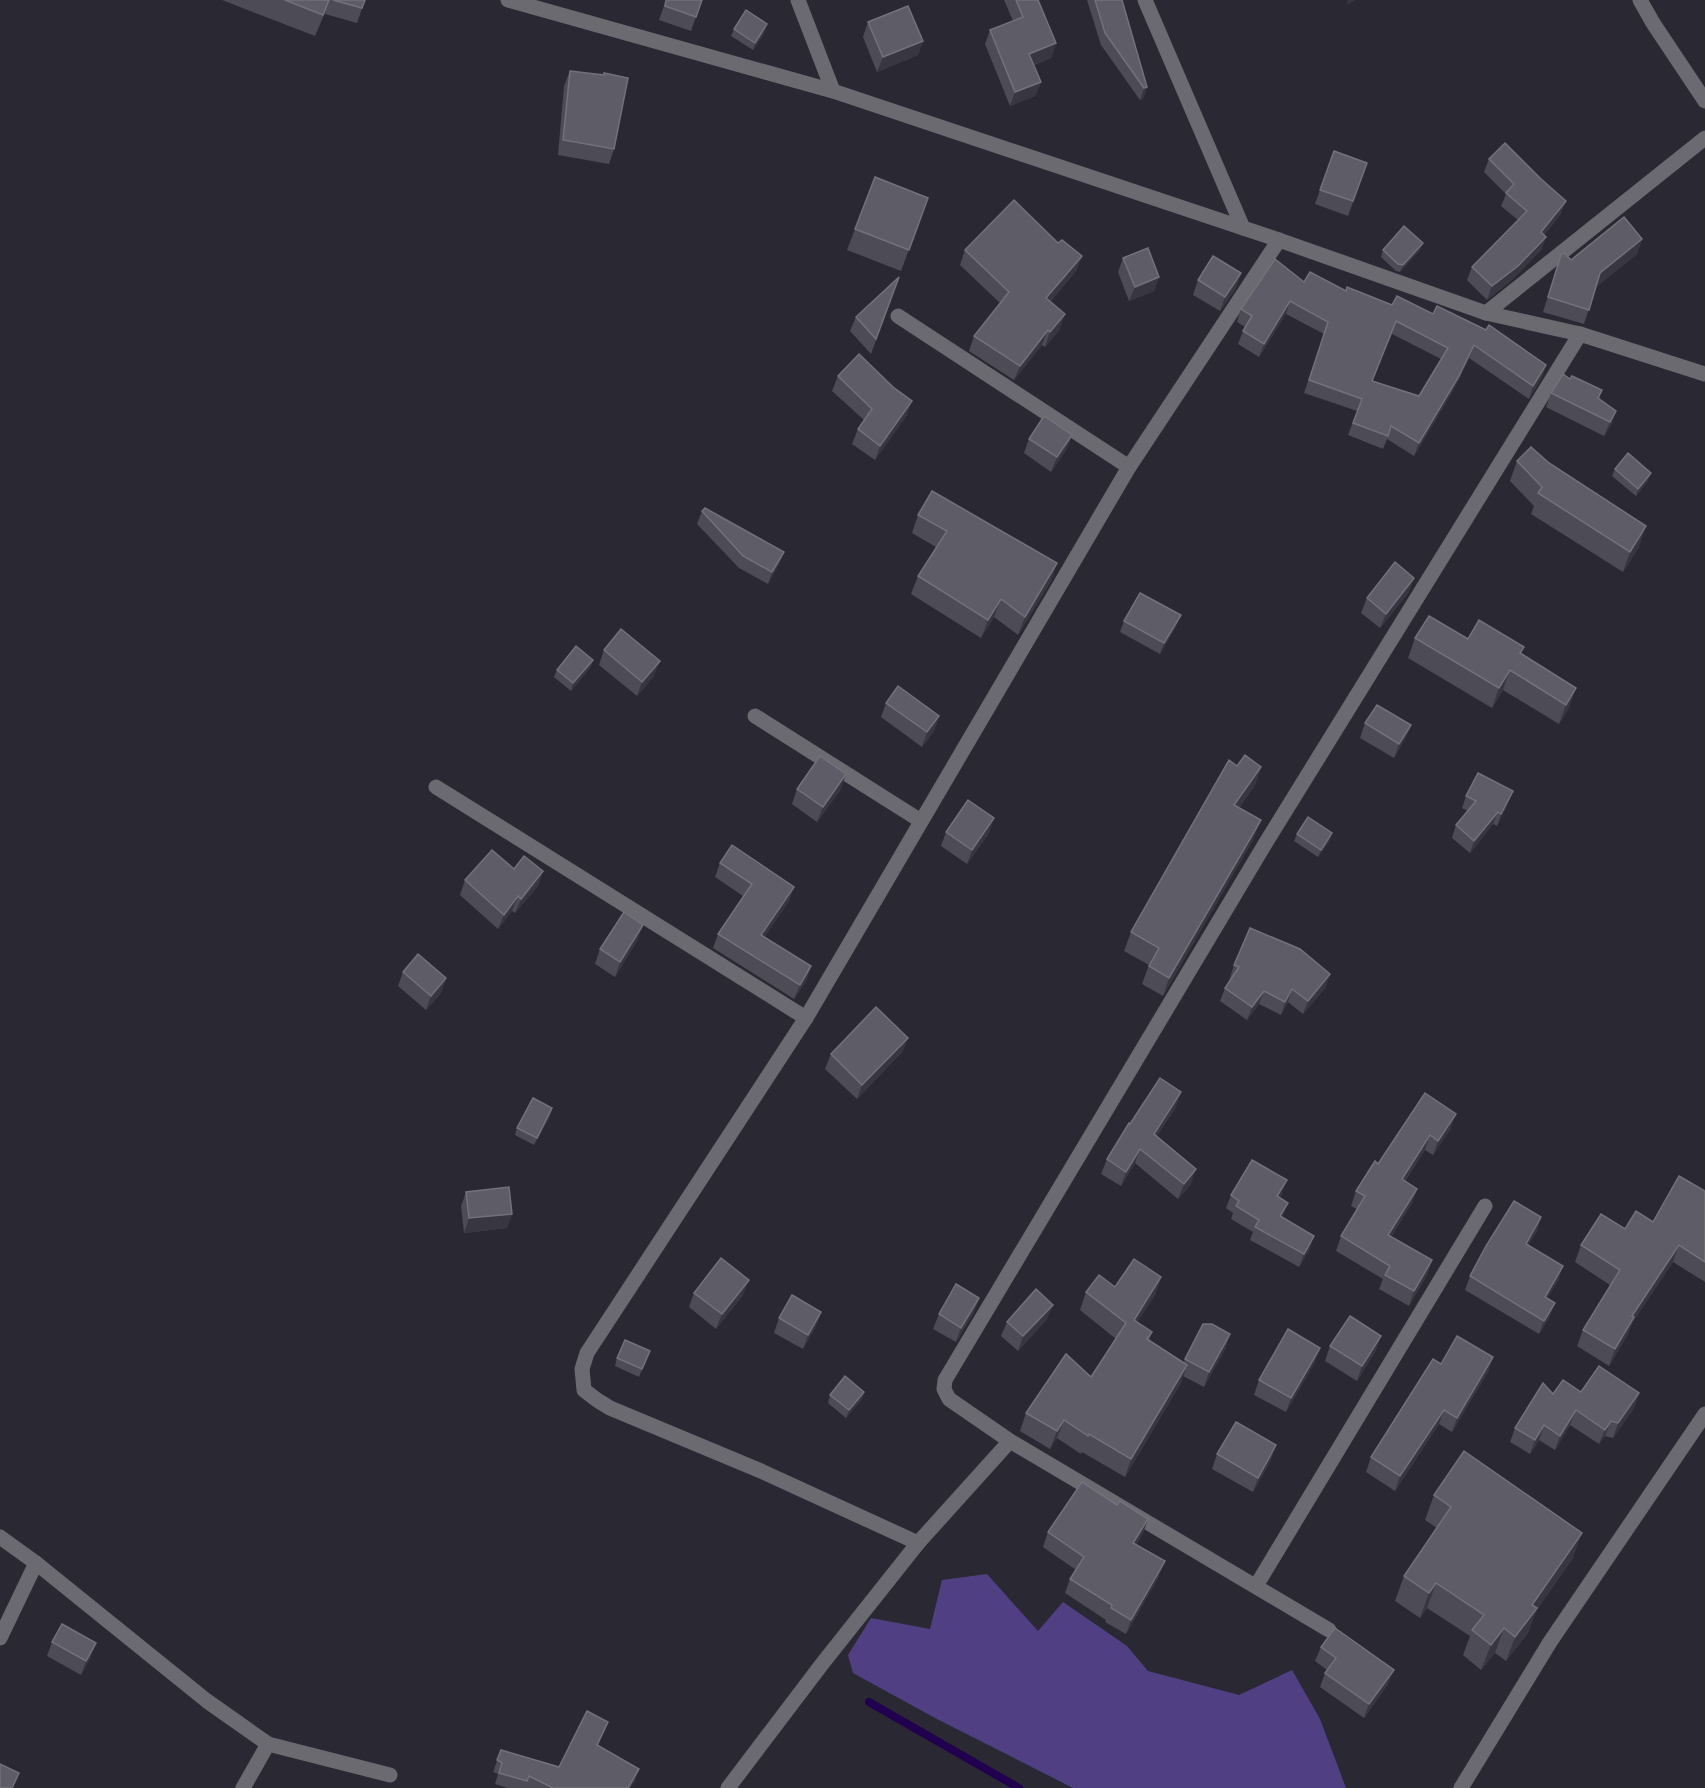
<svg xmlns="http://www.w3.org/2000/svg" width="1705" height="1788" viewBox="0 0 1705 1788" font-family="Raleway,sans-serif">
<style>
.green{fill:#503f83}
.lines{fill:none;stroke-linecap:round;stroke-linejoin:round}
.stream{stroke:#210050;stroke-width:8}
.minor{stroke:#6b6a70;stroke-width:15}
.wall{fill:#4d4b56;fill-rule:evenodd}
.shaded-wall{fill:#383641}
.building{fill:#5d5c67;stroke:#73717c;stroke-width:1.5;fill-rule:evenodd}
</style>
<rect width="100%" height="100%" fill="#2a2933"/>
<polygon class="green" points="987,1574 1038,1631 1063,1602 1127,1646 1148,1671 1239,1695 1292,1670 1320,1719 1346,1788 1073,1788 935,1718 853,1673 848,1655 871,1618 930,1629 942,1580"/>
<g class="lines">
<polyline class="stream" points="869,1702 1019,1788"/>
<g class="minor">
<polyline points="508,0 833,91 1279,240 1486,313 1580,334 1705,374"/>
<polyline points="798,0 833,91"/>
<polyline points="1145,0 1243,228"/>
<polyline points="1640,0 1653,23 1705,101"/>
<polyline points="1486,313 1705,138"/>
<polyline points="898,316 1129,467"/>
<polyline points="755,716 921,821"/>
<polyline points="436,787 806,1018"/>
<polyline points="0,1537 36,1563 207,1701 268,1744 390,1775"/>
<polyline points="918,1543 761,1471 610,1408 597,1400 584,1390 582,1369 587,1353 806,1018 1129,467 1279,240"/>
<polyline points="1256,1586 1485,1206"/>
<polyline points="1329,1630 1010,1441 949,1399 944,1389 945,1380 1265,844 1580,334"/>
<polyline points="0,1638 36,1563"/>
<polyline points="243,1788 268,1744"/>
<polyline points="728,1788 822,1664 918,1543 1010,1441"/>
<polyline points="1461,1788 1550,1642 1705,1414"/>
</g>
</g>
<g class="wall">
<polygon points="222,0 365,0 357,23 325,14 326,10 315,36"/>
<polygon points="666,0 702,0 691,31 659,20"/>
<polygon points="1004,0 1038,0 1056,43 1051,58 1034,65 1041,82 1035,96 1010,106 985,44 990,30 1013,21"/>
<polygon points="1087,0 1122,0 1147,87 1143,99 1140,100 1101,45"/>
<polygon points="868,22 923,41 918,55 877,72 863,37"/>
<polygon points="734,29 765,32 753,50 731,36"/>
<polygon points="570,71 614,149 609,164 558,155 564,86"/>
<polygon points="1334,151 1367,163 1348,216 1315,204"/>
<polygon points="1489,159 1561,214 1544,235 1546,237 1541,250 1513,279 1487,300 1467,280 1472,267 1518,220 1501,206 1506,194 1484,172"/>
<polygon points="875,177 928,198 901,271 847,250"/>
<polygon points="1642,239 1637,254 1596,287 1584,324 1543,312 1561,255 1571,260"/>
<polygon points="1058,243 1082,256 1076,271 1050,302 1060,329 1045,347 1042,345 1014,380 969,351 974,336 1000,303 960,265 965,250"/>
<polygon points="1383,250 1420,250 1400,272 1396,271 1381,257"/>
<polygon points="1123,258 1159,277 1154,291 1129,301 1118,272"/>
<polygon points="1241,273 1236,288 1220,311 1193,295 1198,280"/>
<polygon points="899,277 871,354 850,331 856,317"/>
<path d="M1304,282L1346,291L1392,305L1433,314L1546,365L1542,377L1529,399L1469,358L1454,389L1414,456L1387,439L1383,449L1348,435L1357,411L1304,393L1324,334L1286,314L1259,357L1238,344L1243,331L1245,327L1237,322L1241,309ZM1392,334L1441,359L1419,396L1372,381Z"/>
<polygon points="838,376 907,415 875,460 852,444 858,429 864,420 832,391"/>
<polygon points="1570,379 1602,390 1599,399 1616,411 1611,425 1604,436 1546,407 1551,393"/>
<polygon points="1072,435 1066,450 1051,472 1024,453 1029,439"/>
<polygon points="1517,461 1639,547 1623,572 1531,514 1534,506 1510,481"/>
<polygon points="1615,469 1648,481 1636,496 1612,476"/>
<polygon points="702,511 784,552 779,564 768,584 739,568 697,524"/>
<polygon points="918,515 1057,563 1051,581 1018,635 994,617 981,638 911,594 918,576 936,547 912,533"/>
<polygon points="1409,592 1380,628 1361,613 1367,598"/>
<polygon points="1181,615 1176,626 1160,654 1120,632 1124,621"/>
<polygon points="1415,638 1468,639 1524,647 1521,653 1569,708 1559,724 1503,690 1492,708 1408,658"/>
<polygon points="604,650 654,676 637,696 599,665"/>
<polygon points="593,660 590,668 571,691 554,677 557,670"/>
<polygon points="886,703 939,716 934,731 922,747 881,717"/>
<polygon points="1365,723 1411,725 1405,739 1394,758 1360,738"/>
<polygon points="1237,766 1261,767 1255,785 1239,808 1254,838 1163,996 1142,984 1149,965 1124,951 1131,932"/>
<polygon points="797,789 841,789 817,822 792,804"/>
<polygon points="1513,791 1508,803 1497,826 1493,824 1470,853 1452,838 1456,825 1468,811 1462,808 1466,796"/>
<polygon points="946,832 989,833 967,864 941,846"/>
<polygon points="1297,834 1330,840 1318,857 1294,841"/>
<polygon points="720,863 794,887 789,901 764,937 811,966 806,981 794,999 713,948 718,934 743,896 715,877"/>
<polygon points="514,869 543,871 538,886 515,913 512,911 498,929 460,895 465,880"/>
<polygon points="638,939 615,977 595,964 600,949"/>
<polygon points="1234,965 1326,987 1303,1014 1288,1002 1281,1015 1259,1004 1247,1020 1220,1001 1225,988 1231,979 1230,978"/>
<polygon points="403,972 446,978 441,993 426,1010 398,986"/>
<polygon points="908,1038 902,1052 857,1099 825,1069 831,1054"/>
<polygon points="1425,1093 1451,1128 1433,1155 1425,1150 1405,1181 1417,1189 1412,1203 1391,1237 1432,1260 1427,1275 1409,1306 1379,1289 1383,1279 1336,1251 1341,1236 1357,1209 1351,1206 1356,1191 1378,1164"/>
<polygon points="1176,1107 1157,1136 1191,1184 1178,1199 1135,1163 1121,1186 1101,1174 1107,1159 1130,1124"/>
<polygon points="550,1116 534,1145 515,1135 517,1128"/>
<polygon points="1705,1191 1705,1282 1673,1262 1632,1323 1628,1334 1609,1366 1577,1346 1583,1330 1610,1285 1575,1262 1581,1245 1625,1229 1653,1222"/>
<polygon points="466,1192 512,1214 507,1228 464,1233 461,1206"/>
<polygon points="1282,1193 1280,1197 1283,1215 1282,1218 1310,1249 1299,1267 1250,1240 1253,1232 1231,1219 1233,1213 1226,1208 1231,1195"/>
<polygon points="1541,1217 1537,1231 1528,1245 1559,1279 1547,1298 1550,1316 1539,1334 1465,1290 1470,1276"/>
<polygon points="1161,1277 1155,1295 1137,1322 1152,1332 1149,1340 1184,1362 1185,1359 1230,1334 1225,1349 1204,1387 1183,1376 1181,1383 1125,1477 1082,1452 1081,1454 1057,1438 1050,1449 1020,1431 1026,1413 1091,1377 1116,1339 1080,1310 1086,1292 1115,1287"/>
<polygon points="694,1293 743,1295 716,1329 689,1307"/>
<polygon points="979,1298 974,1312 956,1342 933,1329 939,1314"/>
<polygon points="821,1312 816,1326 803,1349 774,1333 779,1318"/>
<polygon points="1047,1319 1018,1351 1001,1336 1007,1322"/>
<polygon points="1330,1346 1376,1350 1357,1381 1325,1361"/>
<polygon points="650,1351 639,1377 615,1366 617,1358"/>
<polygon points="1493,1357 1488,1372 1452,1432 1439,1424 1395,1491 1366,1472 1371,1457 1441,1364"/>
<polygon points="1315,1362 1286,1412 1254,1395 1259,1380"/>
<polygon points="864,1392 862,1399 846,1418 828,1403 830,1395"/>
<polygon points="1581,1392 1639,1393 1634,1408 1613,1438 1605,1436 1599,1444 1570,1425 1555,1450 1539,1440 1530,1454 1510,1442 1515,1428 1553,1394"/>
<polygon points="1217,1454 1271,1460 1253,1492 1212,1469"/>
<polygon points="1434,1495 1573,1558 1536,1611 1528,1633 1506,1661 1495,1653 1481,1670 1463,1655 1470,1636 1427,1608 1420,1618 1395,1601 1404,1576 1437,1528 1425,1520"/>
<polygon points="1117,1505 1148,1519 1143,1533 1136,1545 1159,1576 1126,1634 1105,1622 1106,1620 1065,1593 1070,1579 1076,1570 1043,1547 1048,1532"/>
<polygon points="52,1642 91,1657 81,1675 47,1656"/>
<polygon points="1321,1647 1388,1684 1364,1718 1320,1687 1325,1673 1327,1670 1315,1661"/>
<polygon points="608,1722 598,1746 635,1781 630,1788 508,1788 495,1784 498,1774 493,1772 501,1750 559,1767"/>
</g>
<g class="shaded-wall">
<polygon points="1348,0 1356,0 1346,5"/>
<polygon points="767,24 765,32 753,50 755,43"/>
<polygon points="923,41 918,55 877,72 883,57"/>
<polygon points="1056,43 1051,58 1024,68 1029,54"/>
<polygon points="1041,82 1035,96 1010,106 1015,92"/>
<polygon points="1147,87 1143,99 1140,100 1144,88"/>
<polygon points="1566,201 1561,214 1536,245 1541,232"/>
<polygon points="1546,237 1541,250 1513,279 1487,300 1492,286"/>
<polygon points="1642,239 1637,254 1595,288 1600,273"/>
<polygon points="1423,243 1420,250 1400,272 1403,265"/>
<polygon points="1082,256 1076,271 1040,313 1046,298"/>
<polygon points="1241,273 1236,288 1220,311 1225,297"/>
<polygon points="1159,277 1154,291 1129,301 1135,287"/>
<polygon points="1290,301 1286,314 1259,357 1264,344"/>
<polygon points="1065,314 1060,329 1045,347 1050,332"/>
<polygon points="1048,330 1042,345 1014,380 1020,366"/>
<polygon points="1474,345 1469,358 1454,389 1414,456 1419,443"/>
<polygon points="1546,365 1542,377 1529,399 1533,386"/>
<polygon points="912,401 907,415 875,460 880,446"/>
<polygon points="1616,411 1611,425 1604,436 1610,422"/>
<polygon points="1072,435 1066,450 1051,472 1057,457"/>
<polygon points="1651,473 1648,481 1636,496 1638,489"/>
<polygon points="1646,526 1639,547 1623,572 1630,552"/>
<polygon points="784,552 779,564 768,584 772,572"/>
<polygon points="1057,563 1051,581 1018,635 1025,617"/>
<polygon points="1414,578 1409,592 1380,628 1386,614"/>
<polygon points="1001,599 994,617 981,638 988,620"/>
<polygon points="1181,615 1176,626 1160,654 1164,643"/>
<polygon points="593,660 590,668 571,691 573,683"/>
<polygon points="660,661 654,676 637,696 642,682"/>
<polygon points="1510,670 1503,690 1492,708 1499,688"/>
<polygon points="1576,688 1569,708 1559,724 1566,705"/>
<polygon points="939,716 934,731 922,747 927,732"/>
<polygon points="1411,725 1405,739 1394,758 1399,744"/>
<polygon points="1261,767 1255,785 1228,823 1234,805"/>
<polygon points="846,774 841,789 817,822 823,807"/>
<polygon points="1513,791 1508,803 1497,826 1501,814"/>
<polygon points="1498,812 1493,824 1470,853 1474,841"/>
<polygon points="994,818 989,833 967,864 972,850"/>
<polygon points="1261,820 1254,838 1163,996 1169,978"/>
<polygon points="1332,833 1330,840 1318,857 1321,850"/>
<polygon points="543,871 538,886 515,913 521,899"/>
<polygon points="794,887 789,901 756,950 761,935"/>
<polygon points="518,896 512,911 498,929 504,915"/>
<polygon points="643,925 638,939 615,977 620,962"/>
<polygon points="811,966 806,981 794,999 800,985"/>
<polygon points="1330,974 1326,987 1303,1014 1308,1001"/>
<polygon points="446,978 441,993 426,1010 431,996"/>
<polygon points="1292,989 1288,1002 1281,1015 1285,1002"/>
<polygon points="1264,991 1259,1004 1247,1020 1252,1007"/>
<polygon points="908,1038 902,1052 857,1099 862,1085"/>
<polygon points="1181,1092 1176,1107 1149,1148 1154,1134"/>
<polygon points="552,1108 550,1116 534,1145 537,1138"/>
<polygon points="1456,1114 1451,1128 1433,1155 1438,1141"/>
<polygon points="1430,1135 1425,1150 1396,1193 1402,1179"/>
<polygon points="1140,1149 1135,1163 1121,1186 1126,1172"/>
<polygon points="1196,1169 1191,1184 1178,1199 1184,1184"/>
<polygon points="1287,1180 1282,1193 1273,1209 1277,1196"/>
<polygon points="1417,1189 1412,1203 1383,1250 1388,1235"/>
<polygon points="1288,1203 1283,1215 1275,1229 1280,1216"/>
<polygon points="512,1214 507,1228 464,1233 469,1218"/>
<polygon points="1541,1217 1537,1231 1521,1257 1526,1244"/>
<polygon points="1314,1236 1310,1249 1299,1267 1304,1254"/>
<polygon points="1679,1245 1673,1262 1632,1323 1628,1334 1609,1366 1615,1349 1632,1316"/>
<polygon points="1432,1260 1427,1275 1409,1306 1414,1291"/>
<polygon points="1563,1266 1559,1279 1540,1310 1545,1297"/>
<polygon points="1161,1277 1155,1295 1127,1338 1134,1320"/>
<polygon points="749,1280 743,1295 716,1329 722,1314"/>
<polygon points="979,1298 974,1312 956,1342 961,1328"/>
<polygon points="1555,1303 1550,1316 1539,1334 1544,1321"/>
<polygon points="1053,1305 1047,1319 1018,1351 1023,1336"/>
<polygon points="821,1312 816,1326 803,1349 808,1335"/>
<polygon points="1230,1334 1225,1349 1204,1387 1209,1372"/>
<polygon points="1381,1336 1376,1350 1357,1381 1362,1366"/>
<polygon points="1320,1348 1315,1362 1286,1412 1291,1398"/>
<polygon points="1493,1357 1488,1372 1452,1432 1457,1418"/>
<polygon points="1187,1365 1181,1383 1125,1477 1131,1459"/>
<polygon points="864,1392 862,1399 846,1418 849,1410"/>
<polygon points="1639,1393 1634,1408 1613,1438 1618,1423"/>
<polygon points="1444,1410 1439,1424 1395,1491 1400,1476"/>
<polygon points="1576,1410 1570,1425 1555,1450 1560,1436"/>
<polygon points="1064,1420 1057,1438 1050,1449 1057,1431"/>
<polygon points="1611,1421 1605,1436 1599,1444 1605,1430"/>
<polygon points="1544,1425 1539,1440 1530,1454 1535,1440"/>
<polygon points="1276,1445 1271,1460 1253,1492 1258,1478"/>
<polygon points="1148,1519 1143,1533 1128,1558 1133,1543"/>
<polygon points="1582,1533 1573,1558 1536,1611 1528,1633 1506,1661 1515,1637 1532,1605"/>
<polygon points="1165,1561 1159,1576 1126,1634 1131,1620"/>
<polygon points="1436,1583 1427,1608 1420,1618 1429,1593"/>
<polygon points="1504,1628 1495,1653 1481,1670 1491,1645"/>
<polygon points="96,1643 91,1657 81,1675 86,1661"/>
<polygon points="1394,1670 1388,1684 1364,1718 1369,1704"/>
<polygon points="608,1722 604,1733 593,1756 597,1745"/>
<polygon points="639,1769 635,1781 630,1788 628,1788"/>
</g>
<g class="building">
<polygon points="285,0 329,0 323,15"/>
<polygon points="333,0 365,0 362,8"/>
<polygon points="666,0 702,0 696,17 665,6"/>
<polygon points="1016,0 1038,0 1056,43 1029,54 1041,82 1015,92 990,30 1023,17"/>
<polygon points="1095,0 1122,0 1147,87 1144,88 1105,33"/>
<polygon points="908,6 923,41 883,57 868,22"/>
<polygon points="746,10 767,24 755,43 734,29"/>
<polygon points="570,71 604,75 604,73 628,78 614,149 563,140"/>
<polygon points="1505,143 1541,179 1566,201 1541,232 1546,237 1518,266 1492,286 1472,267 1527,211 1506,193 1514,184 1489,159"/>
<polygon points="1334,151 1367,163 1353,201 1320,190"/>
<polygon points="875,177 928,198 909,250 855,229"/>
<polygon points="1014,200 1058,243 1062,240 1082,256 1046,298 1065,314 1050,332 1048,330 1020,366 974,336 1009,292 965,250"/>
<polygon points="1624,217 1642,239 1600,273 1589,310 1548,297 1561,255 1564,253 1571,260"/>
<polygon points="1404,226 1423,243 1403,265 1398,264 1383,250"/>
<polygon points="1148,248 1159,277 1135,287 1123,258"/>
<polygon points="1213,256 1241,273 1225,297 1198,280"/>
<path d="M1275,259L1304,282L1310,272L1346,291L1347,287L1392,305L1397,296L1433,314L1437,306L1486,330L1489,325L1546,365L1533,386L1474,345L1459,376L1419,443L1391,426L1388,436L1353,423L1362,399L1309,380L1328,322L1290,301L1264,344L1243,331L1252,316L1241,309ZM1396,321L1448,348L1419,396L1372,381Z"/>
<polygon points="899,277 876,339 856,317"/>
<polygon points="859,354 893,387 912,401 880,446 858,429 872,409 838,376"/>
<polygon points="1563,374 1570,379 1572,376 1602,390 1598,398 1616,411 1610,422 1551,393"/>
<polygon points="1044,416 1072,435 1057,457 1029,439"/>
<polygon points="1531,447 1549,463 1646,526 1630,552 1538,493 1542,487 1517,461"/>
<polygon points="1628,453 1651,473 1638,489 1615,469"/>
<polygon points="932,491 1057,563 1025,617 1001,599 988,620 918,576 947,531 918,515"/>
<polygon points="705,508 784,552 772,572 743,556 702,511"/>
<polygon points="1395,562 1414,578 1386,614 1367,598"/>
<polygon points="1140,593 1181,615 1164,643 1124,621"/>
<polygon points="1429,616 1468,639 1479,620 1524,647 1520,653 1576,688 1566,705 1510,670 1499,688 1415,638"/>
<polygon points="621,629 660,661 642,682 604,650"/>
<polygon points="576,646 593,660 573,683 557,670"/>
<polygon points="898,686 939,716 927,732 886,703"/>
<polygon points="1377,705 1411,725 1399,744 1365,723"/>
<polygon points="1245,755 1261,767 1234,805 1261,820 1169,978 1149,966 1159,948 1131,932 1229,760 1237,766"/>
<polygon points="820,756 846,774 823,807 797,789"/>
<polygon points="1478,773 1513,791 1501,814 1498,812 1474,841 1456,825 1476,801 1466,796"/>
<polygon points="968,800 994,818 972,850 946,832"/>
<polygon points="1308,817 1332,833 1321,850 1297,834"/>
<polygon points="732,845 794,887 761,935 811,966 800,985 718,934 752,884 720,863"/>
<polygon points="492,850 514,869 524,856 543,871 521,899 518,896 504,915 465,880"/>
<polygon points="624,912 643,925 620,962 600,949"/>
<polygon points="1250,928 1300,949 1330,974 1308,1001 1292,989 1285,1002 1264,991 1252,1007 1225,988 1239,967 1234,965"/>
<polygon points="418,954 446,978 431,996 403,972"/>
<polygon points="876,1007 908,1038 862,1085 831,1054"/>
<polygon points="1160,1078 1181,1092 1154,1134 1196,1169 1184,1184 1140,1149 1126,1172 1107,1159 1129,1123 1130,1124"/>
<polygon points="1425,1093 1456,1114 1438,1141 1430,1135 1402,1179 1417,1189 1388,1235 1432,1260 1414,1291 1385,1275 1390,1266 1341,1236 1365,1196 1356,1191 1375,1161 1378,1164"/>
<polygon points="533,1098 552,1108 537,1138 517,1128"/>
<polygon points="1252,1160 1287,1180 1277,1196 1288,1203 1280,1216 1314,1236 1304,1254 1255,1227 1259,1220 1236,1206 1239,1201 1231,1195"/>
<polygon points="1679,1176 1705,1191 1705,1262 1679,1245 1632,1316 1634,1317 1615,1349 1583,1330 1620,1270 1581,1245 1601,1214 1625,1229 1636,1211 1653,1222"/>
<polygon points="509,1187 512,1214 469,1218 466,1192"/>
<polygon points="1514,1201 1541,1217 1526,1244 1563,1266 1545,1297 1555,1303 1544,1321 1470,1276 1486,1246"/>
<polygon points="721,1258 749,1280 722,1314 694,1293"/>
<polygon points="1134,1259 1161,1277 1134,1320 1152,1332 1147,1339 1187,1365 1131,1459 1089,1434 1088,1436 1064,1420 1057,1431 1026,1413 1066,1354 1091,1377 1126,1323 1086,1292 1099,1275 1115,1287"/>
<polygon points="956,1284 979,1298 961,1328 939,1314"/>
<polygon points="1036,1289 1053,1305 1023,1336 1007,1322"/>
<polygon points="792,1295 821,1312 808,1335 779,1318"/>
<polygon points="1350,1316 1381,1336 1362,1366 1330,1346"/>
<polygon points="1203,1324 1212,1324 1230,1334 1209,1372 1185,1359"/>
<polygon points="1288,1329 1320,1348 1291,1398 1259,1380"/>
<polygon points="1457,1336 1493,1357 1457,1418 1444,1410 1400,1476 1371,1457 1433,1359 1441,1364"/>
<polygon points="625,1340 650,1351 642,1369 617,1358"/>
<polygon points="1599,1366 1639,1393 1618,1423 1611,1421 1605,1430 1576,1410 1560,1436 1544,1425 1535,1440 1515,1428 1543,1383 1553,1394 1563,1380 1581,1392"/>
<polygon points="845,1376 864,1392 849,1410 830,1395"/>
<polygon points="1236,1422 1276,1445 1258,1478 1217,1454"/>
<polygon points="1464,1451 1582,1533 1532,1605 1537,1608 1515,1637 1504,1628 1491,1645 1472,1630 1484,1615 1436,1583 1429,1593 1404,1576 1451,1507 1434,1495"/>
<polygon points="1082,1482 1117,1505 1120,1501 1148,1519 1133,1543 1165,1561 1131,1620 1111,1608 1112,1605 1070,1579 1084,1557 1048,1532"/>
<polygon points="62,1624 96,1643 86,1661 52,1642"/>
<polygon points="1335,1628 1394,1670 1369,1704 1325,1673 1336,1658 1321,1647"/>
<polygon points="587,1711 608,1722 597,1745 639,1769 628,1788 553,1788 529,1776 527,1781 499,1773 502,1763 497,1760 501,1750 559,1767"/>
<polygon points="0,1764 19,1773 12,1788 0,1788"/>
</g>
</svg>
